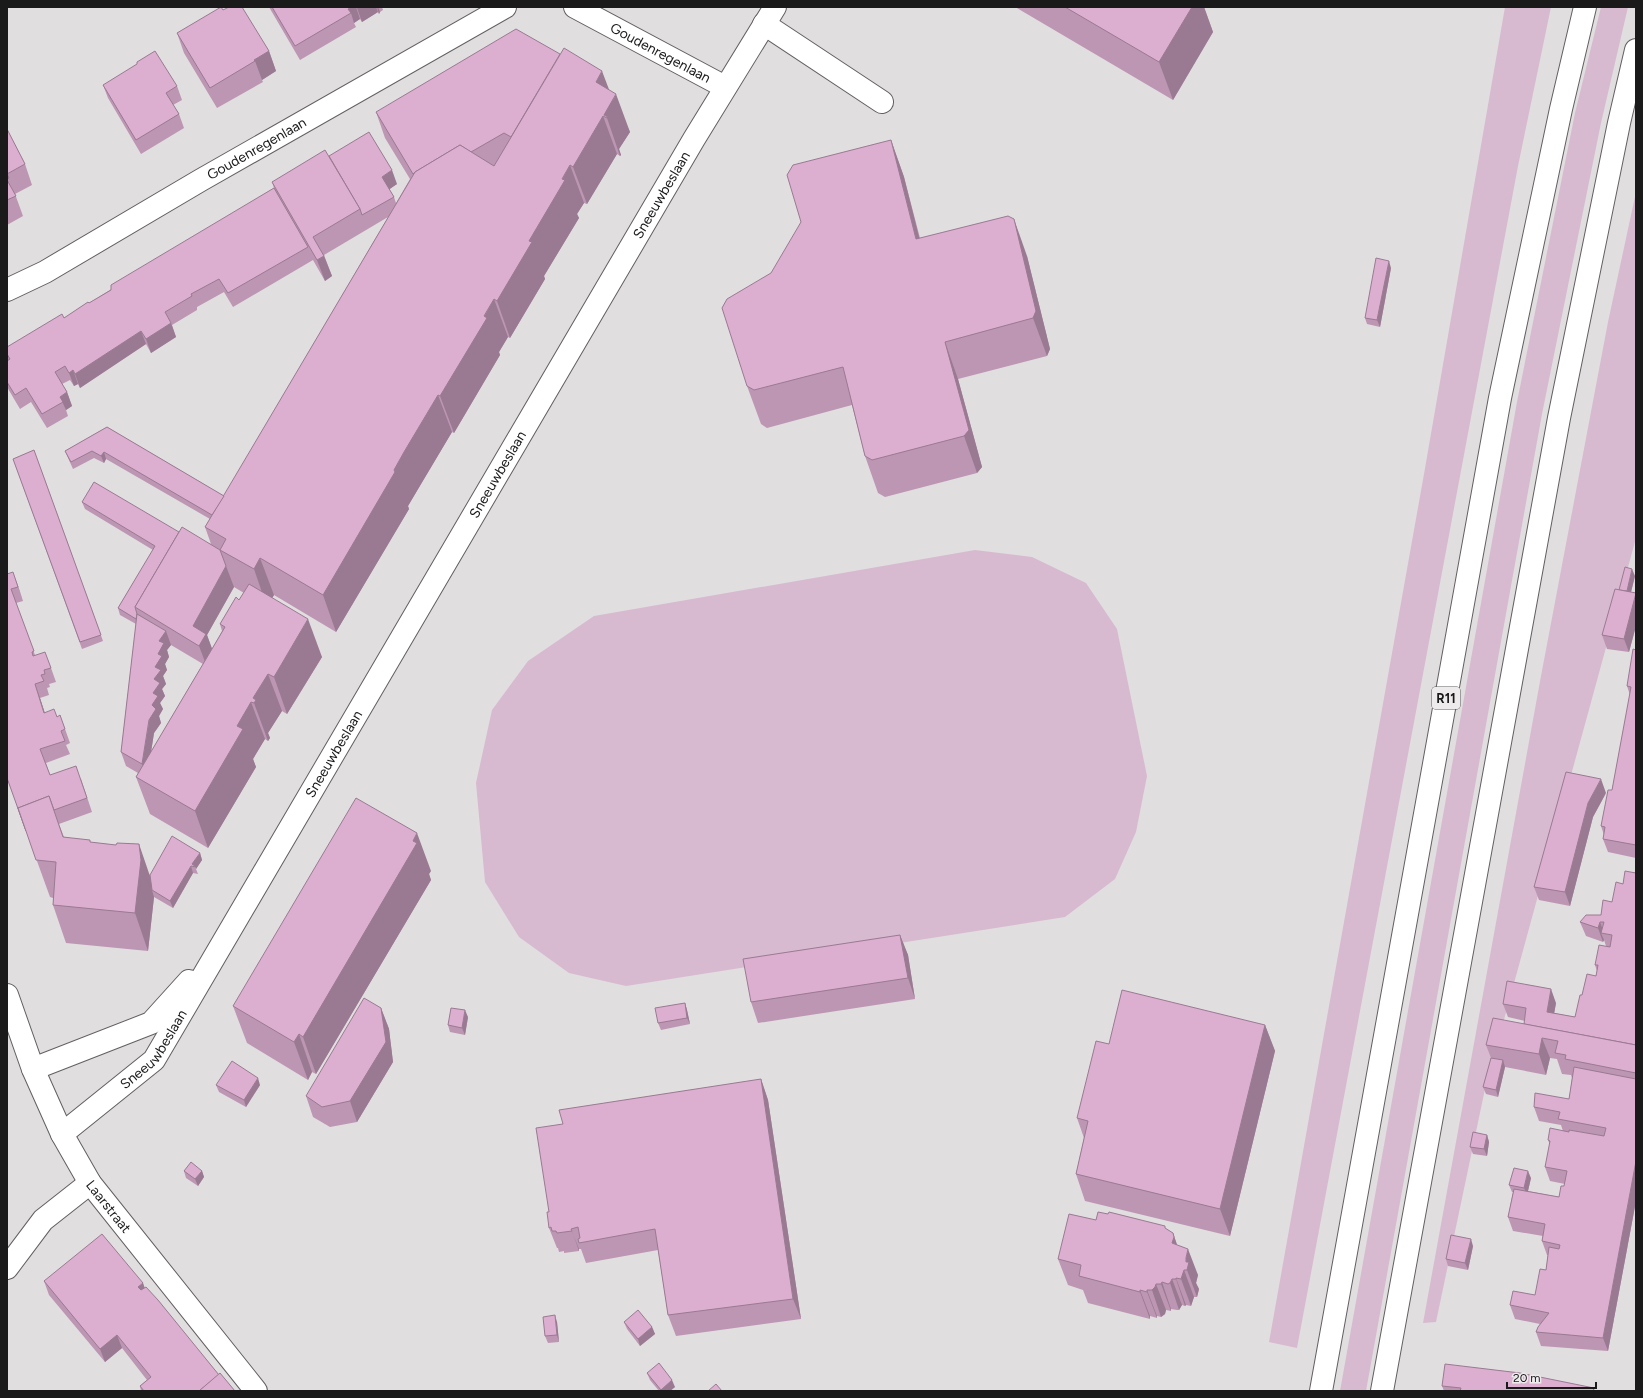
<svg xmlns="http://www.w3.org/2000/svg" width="1643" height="1398" viewBox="0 0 1643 1398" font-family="Figtree,sans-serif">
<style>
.green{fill:#d7bacf}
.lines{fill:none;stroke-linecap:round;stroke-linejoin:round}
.minor-casing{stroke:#625f61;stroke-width:24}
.highway-casing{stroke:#625f61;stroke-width:24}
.minor{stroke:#fff;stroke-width:22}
.highway{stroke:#fff;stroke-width:22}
.wall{fill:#bd96b3;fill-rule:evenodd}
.shaded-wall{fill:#9a7a92}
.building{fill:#dcaed0;stroke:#9a7a92}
.labels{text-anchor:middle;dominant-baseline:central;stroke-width:3.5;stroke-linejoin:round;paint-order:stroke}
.shield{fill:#eeebed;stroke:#5a595a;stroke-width:1}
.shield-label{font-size:13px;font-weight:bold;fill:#1b1a1b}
.street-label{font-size:14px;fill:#1b1a1b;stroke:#eeebed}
</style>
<rect width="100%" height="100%" fill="#e1dee0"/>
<g class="green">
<polygon points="1505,7 1551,7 1518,166 1297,1348 1269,1342 1424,474"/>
<polygon points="1601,7 1628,7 1601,123 1542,414 1366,1391 1340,1391 1517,402 1575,113"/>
<polygon points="1636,192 1636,538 1485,1089 1436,1322 1423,1323 1541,676 1608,322"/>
<polygon points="975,550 1032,557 1086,583 1117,629 1147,776 1136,832 1115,879 1065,917 626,986 569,973 519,937 485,882 476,783 492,710 528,661 594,616"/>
</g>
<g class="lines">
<defs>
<g id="minor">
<path id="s1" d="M575,7L725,87"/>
<polyline points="764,24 882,102"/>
<path id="s2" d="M7,290L45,272L201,180L505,7"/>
<path id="s3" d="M7,995L33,1069L62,1134L90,1183L256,1391"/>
<polyline points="33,1069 151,1023 189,981"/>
<path id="s4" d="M62,1134L154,1060L694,139L775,7"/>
<polyline points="7,1268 43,1220 90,1183"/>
</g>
<g id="highway">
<polyline points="1321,1391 1500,398 1561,109 1585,7"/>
<polyline points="1382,1391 1559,418 1619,123 1636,50"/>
</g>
</defs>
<use href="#minor" class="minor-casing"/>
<use href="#highway" class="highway-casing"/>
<use href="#minor" class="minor"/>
<use href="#highway" class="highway"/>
</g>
<g class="wall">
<polygon points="269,7 382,7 383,10 380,12 379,14 378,12 362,22 360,19 354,23 356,27 300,60"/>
<polygon points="1015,7 1204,7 1213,32 1173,100"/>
<polygon points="223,10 269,51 276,71 262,80 263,82 217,108 184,53 177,33"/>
<polygon points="103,85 177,86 182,100 173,105 179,114 184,128 141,154 108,98"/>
<path d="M609,90L630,132L619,149L621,155L620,156L617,154L587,204L584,203L577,214L579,218L544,276L545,279L510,338L508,337L499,352L500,355L454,433L452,432L418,489L408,506L409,509L336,632L274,595L272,598L322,657L287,714L282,711L268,733L270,738L268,741L265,739L253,759L256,767L208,848L150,814L136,777L138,773L126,766L121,752L136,624L120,615L118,608L153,550L85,509L82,502L179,532L211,544L205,527L210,519L106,459L104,463L94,458L73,469L68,458L65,451L107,427L224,496L388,217L324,255L332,276L325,281L313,260L233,307L224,292L197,307V310L172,325L176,337L151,353L146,344L80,388L78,384L74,386L70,380L62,384L67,392L72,406L66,410L68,416L47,428L31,402L20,409L7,387V361L8,360L7,358V347L64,318L89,303L274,188L272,182L329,156L397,184L389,189L394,197L396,203L410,179L385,138L376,112ZM234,587L244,593L239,600L220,624L222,631L212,649L207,635ZM171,645L203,664L151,752L154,733L161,723L159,716L163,709L160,703L165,696L162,689L166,684L163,676L167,670L165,664L169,657L167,650Z"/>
<polygon points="7,129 25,164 32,185 15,194 23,216 7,225"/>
<polygon points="891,140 904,177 920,238 1027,256 1050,349 1047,356 958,379 982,467 977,473 885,497 878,493 865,456 852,405 767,428 761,424 747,386 771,273"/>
<polygon points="1391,268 1380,327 1367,324 1365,318"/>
<polygon points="34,450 103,641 82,649 13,459"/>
<polygon points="7,574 18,586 23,601 16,603 35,655 51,668 56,682 49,684 50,687 47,688 49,695 40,698 45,713 57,717 60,715 70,743 66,745 70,754 46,763 50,775 81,779 92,812 59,824 64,837 91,842 150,875 200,853 202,860 196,869 198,874 193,873 173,908 154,897 148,951 66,943 53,905 53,898 50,897 7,778"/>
<polygon points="1635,576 1631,592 1636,593 1636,626 1629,652 1607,649 1602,635 1619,590"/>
<polygon points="1636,650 1636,858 1608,852 1603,839 1604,835 1601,826 1612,790 1630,695 1627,686"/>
<polygon points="1606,793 1593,817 1570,906 1539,900 1534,887"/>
<polygon points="431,871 429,874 431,880 316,1074 312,1072 308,1080 247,1043 233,1006"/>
<polygon points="1636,873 1636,1201 1608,1351 1541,1346 1536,1332 1540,1324 1515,1319 1510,1305 1535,1295 1546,1270 1548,1255 1547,1255 1542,1241 1543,1236 1513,1231 1508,1217 1513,1192 1512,1192 1509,1185 1531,1178 1528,1191 1559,1197 1564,1186 1565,1184 1550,1181 1545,1167 1550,1145 1548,1140 1563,1131 1561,1125 1539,1121 1534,1107 1569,1099 1572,1078 1571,1075 1562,1074 1557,1059 1550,1058 1546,1075 1505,1067 1498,1097 1486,1094 1483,1087 1491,1058 1486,1045 1524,1024 1525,1021 1508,1017 1503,1004 1556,1003 1554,1013 1575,1017 1582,995 1596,976 1597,971 1595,965 1606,946 1604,940 1603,942 1586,936 1580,922 1601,915 1612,902 1623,884"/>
<polygon points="900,935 908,955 915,999 758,1023 751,1002"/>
<polygon points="685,1003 687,1010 690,1024 661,1030 658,1023"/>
<polygon points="381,1008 389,1029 393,1062 357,1122 330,1127 313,1117 306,1096"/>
<polygon points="468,1017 465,1035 450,1032 448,1025"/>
<polygon points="1265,1025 1275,1051 1230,1236 1085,1201 1076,1174 1084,1138 1077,1118 1109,1044"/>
<polygon points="761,1079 768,1100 801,1319 676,1336 668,1315 658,1250 586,1263 581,1249 579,1249 579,1251 564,1253 564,1251 559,1252 558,1248 557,1248 549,1228 549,1212 563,1124"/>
<polygon points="216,1085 260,1085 246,1107 219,1092"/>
<polygon points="1487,1135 1489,1142 1487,1156 1473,1154 1470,1147"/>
<polygon points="184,1171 202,1171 204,1177 198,1186 186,1178"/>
<polygon points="1108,1214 1166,1229 1173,1233 1177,1245 1198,1275 1196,1283 1199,1289 1197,1297 1194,1297 1191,1306 1186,1305 1185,1306 1182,1305 1179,1310 1177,1310 1171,1309 1171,1311 1166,1310 1165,1314 1161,1317 1157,1316 1157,1318 1150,1316 1150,1319 1088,1303 1083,1290 1068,1285 1058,1259 1096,1220"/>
<polygon points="1473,1246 1468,1270 1448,1266 1446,1259"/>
<polygon points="44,1281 143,1283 144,1288 219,1375 235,1391 141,1391 140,1386 147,1380 122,1348 105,1362 49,1295"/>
<polygon points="557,1322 559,1342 548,1343 545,1336"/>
<polygon points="624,1322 652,1327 655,1334 640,1346 627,1329"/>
<polygon points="647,1373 675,1387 670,1391 659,1391 650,1380"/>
<polygon points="1442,1386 1594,1388 1595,1391 1444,1391"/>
</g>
<g class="shaded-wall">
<polygon points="352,7 356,7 360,19 354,23 351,13 348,9"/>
<polygon points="359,7 376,7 378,12 362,22 357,8"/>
<polygon points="377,7 378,7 380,12 379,14"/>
<polygon points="1192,7 1204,7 1213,32 1173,100 1159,62"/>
<polygon points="269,51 276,71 262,80 255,61 254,60"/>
<polygon points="602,71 613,100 616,94 630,132 619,149 621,155 620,156 607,118 605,117 596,82"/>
<polygon points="603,116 617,154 587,204 573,167"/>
<polygon points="891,140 904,177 929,277 916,239"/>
<polygon points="570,165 584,203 577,214 579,218 544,276 545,279 510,338 497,301"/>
<polygon points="392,170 397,184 387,191 382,177"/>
<polygon points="1014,219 1027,256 1050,349 1047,356 1033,318"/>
<polygon points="324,256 332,276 325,281 317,260"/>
<polygon points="1389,261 1391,268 1380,327 1377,320"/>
<polygon points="494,299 508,337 499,352 500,355 454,433 440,396"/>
<polygon points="171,323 176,337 151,353 146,339"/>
<polygon points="141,331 146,344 80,388 75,374"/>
<polygon points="945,342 958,379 982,467 977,473 964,436"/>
<polygon points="73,370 78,384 74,386 69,373"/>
<polygon points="67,392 72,406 66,410 60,397"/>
<polygon points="438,395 452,432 408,506 409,509 336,632 323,595 404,452"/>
<polygon points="104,452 106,459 104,463 101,456"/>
<polygon points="260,558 274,595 267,607 254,569"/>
<polygon points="226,566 234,587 207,635 214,654 207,667 199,646 193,626"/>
<polygon points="1632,569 1635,576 1628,604 1626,597"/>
<polygon points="13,572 18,586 23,601 18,587"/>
<polygon points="1636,593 1636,626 1629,652 1624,639"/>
<polygon points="308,619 322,657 287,714 274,677"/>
<polygon points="166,631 171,645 167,650 169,657 165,664 167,670 163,676 166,684 162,689 165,696 160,703 163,709 159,716 161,723 154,733 147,778 142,764 152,705 155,667 159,641"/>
<polygon points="268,674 282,711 268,733 270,738 268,741 254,703 253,698"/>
<polygon points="35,684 40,698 49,727 44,713"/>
<polygon points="251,702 265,739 253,759 256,767 208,848 195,811 237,726"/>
<polygon points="1601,779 1606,793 1593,817 1570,906 1565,892 1588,803"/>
<polygon points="417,833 431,871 429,874 431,880 316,1074 303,1037"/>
<polygon points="139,844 152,882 152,890 154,897 148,951 135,913"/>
<polygon points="200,853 202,860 196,869 196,867 192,864"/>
<polygon points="191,866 193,873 173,908 170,901"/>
<polygon points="1600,922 1604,933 1601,933 1604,940 1603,942 1598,928"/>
<polygon points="900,935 908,955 915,999 908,978"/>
<polygon points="1551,989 1556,1003 1552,1026 1547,1012"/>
<polygon points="685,1003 687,1010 690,1024 687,1018"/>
<polygon points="381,1008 389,1029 393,1062 357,1122 350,1101"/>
<polygon points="465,1010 468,1017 465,1035 462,1028"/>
<polygon points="1265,1025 1275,1051 1230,1236 1220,1209"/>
<polygon points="299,1034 312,1072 308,1080 294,1042"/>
<polygon points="1542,1038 1550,1058 1546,1075 1539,1054"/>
<polygon points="1503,1060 1505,1067 1498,1097 1496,1090"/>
<polygon points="258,1078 260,1085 246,1107 244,1100"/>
<polygon points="761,1079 768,1100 801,1319 793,1299"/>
<polygon points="1487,1135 1489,1142 1487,1156 1484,1149"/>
<polygon points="1636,1161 1636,1201 1608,1351 1603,1338"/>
<polygon points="202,1171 204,1177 198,1186 195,1179"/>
<polygon points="1528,1171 1531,1178 1527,1195 1524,1188"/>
<polygon points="571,1229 579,1249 579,1251 572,1231"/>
<polygon points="1173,1233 1182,1259 1172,1243"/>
<polygon points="1471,1239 1473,1246 1468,1270 1465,1263"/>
<polygon points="1188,1249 1198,1275 1196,1283 1199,1289 1197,1297 1187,1270 1186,1258"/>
<polygon points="1184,1270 1194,1297 1191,1306 1181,1279"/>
<polygon points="1176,1278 1186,1305 1185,1306 1176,1279"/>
<polygon points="1172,1279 1182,1305 1179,1310 1170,1283"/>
<polygon points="1162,1282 1171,1309 1171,1311 1161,1284"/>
<polygon points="143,1283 148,1297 138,1287"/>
<polygon points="1156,1284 1166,1310 1165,1314 1161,1317 1152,1290"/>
<polygon points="1140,1290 1150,1316 1150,1319 1140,1292"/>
<polygon points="1147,1290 1157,1316 1157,1318 1147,1292"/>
<polygon points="555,1315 557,1322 559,1342 557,1335"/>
<polygon points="652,1327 655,1334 640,1346 638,1339"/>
<polygon points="117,1335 122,1348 105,1362 100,1349"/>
<polygon points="672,1380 675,1387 670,1391 661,1391 661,1390"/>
</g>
<g class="building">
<polygon points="221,7 223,10 229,7 242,7 269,51 254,60 255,61 210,88 177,33"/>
<polygon points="272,7 352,7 348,9 351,13 295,46"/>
<polygon points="1065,7 1192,7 1159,62"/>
<polygon points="516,29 560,54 511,137 504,133 471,152 460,145 415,172 413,174 376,112"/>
<polygon points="564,48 602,71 596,82 616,94 604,115 608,117 607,118 603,116 573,167 570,165 562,179 565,180 529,241 532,242 497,301 494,299 484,316 487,318 440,396 438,395 404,452 394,470 395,472 323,595 260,558 254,569 220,550 226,539 205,527 415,172 460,145 494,166"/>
<polygon points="155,51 177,86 166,93 179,114 136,140 103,85 137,64 137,62"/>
<polygon points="7,129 25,164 7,174 9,178 7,179"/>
<polygon points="369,132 392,170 382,177 394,197 362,215 360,209 329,156"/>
<polygon points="891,140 916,239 1008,216 1014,219 1036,311 1033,318 945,342 969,430 964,436 872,460 865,456 843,367 754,390 747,386 722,308 727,299 771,273 801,222 787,175 793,165"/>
<polygon points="325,150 360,209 313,237 324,256 317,260 272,182"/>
<polygon points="7,180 16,196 7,200"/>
<polygon points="274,188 308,247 228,293 219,279 191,294 192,296 165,312 171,323 146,339 141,331 75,374 73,370 69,373 65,366 55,372 67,392 60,397 63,402 42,414 26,388 15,395 7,382 7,361 10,359 7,354 7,347 62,314 64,318 88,302 89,303 111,290 111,285"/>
<polygon points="1376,258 1389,261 1377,320 1365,318"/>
<polygon points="107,427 224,496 212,515 104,452 101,456 92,451 71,462 65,451"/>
<polygon points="34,450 101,635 80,642 13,459"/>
<polygon points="94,482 179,532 135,607 137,614 136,619 118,608 155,546 82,502"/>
<polygon points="182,527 220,550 226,566 193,626 206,634 199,646 135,607"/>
<polygon points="1625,567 1632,569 1627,591 1619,590"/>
<polygon points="13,572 18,587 11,589 34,651 32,652 33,656 45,652 51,668 44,670 45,674 41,675 44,681 35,684 44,713 54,709 57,717 60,715 65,729 61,731 65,741 40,749 50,775 76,766 87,798 54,810 49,796 18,808 26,831 7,778 7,574"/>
<polygon points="249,584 308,619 274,677 268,674 253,698 256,700 254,703 251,702 237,726 243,729 195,811 136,777 225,627 220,624 236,597 239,600"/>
<polygon points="1615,589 1636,593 1624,639 1602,635"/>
<polygon points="137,614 166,631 159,641 164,643 158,654 162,656 155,667 161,670 154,679 160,683 153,693 158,696 152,705 156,709 149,720 142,764 121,752"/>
<polygon points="1633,649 1636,650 1636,845 1603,839 1605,827 1601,826 1608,790 1612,790 1631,687 1627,686"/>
<polygon points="1566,772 1601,779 1588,803 1565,892 1534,887"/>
<polygon points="49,796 63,837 90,840 90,842 116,845 117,843 139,844 141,860 135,913 53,905 56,862 36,860 18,808"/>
<polygon points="356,798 417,833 413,841 417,843 303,1037 299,1034 294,1042 233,1006"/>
<polygon points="172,836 200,853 192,864 196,867 191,866 170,901 152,890 150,875"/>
<polygon points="1625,871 1636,873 1636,1045 1524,1024 1526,1008 1503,1004 1507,981 1551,989 1547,1012 1575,1017 1580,995 1582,995 1587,974 1596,976 1598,965 1595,965 1599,945 1610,947 1612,935 1601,933 1604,922 1600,922 1598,928 1580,922 1586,915 1601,915 1603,900 1612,902 1616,882 1623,884"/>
<polygon points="900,935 908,978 751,1002 743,959"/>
<polygon points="1122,990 1265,1025 1220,1209 1076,1174 1088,1121 1077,1118 1096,1041 1109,1044"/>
<polygon points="364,998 381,1008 386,1042 350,1101 322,1107 306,1096"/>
<polygon points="685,1003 687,1018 658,1023 655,1008"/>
<polygon points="451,1008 465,1010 462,1028 448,1025"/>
<polygon points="1493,1018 1636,1045 1636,1073 1565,1059 1566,1055 1555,1053 1558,1041 1542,1038 1539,1054 1486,1045"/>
<polygon points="1491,1058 1503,1060 1496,1090 1483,1087"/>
<polygon points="232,1061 258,1078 244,1100 216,1085"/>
<polygon points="1574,1067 1636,1079 1636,1161 1603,1338 1536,1332 1538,1327 1549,1313 1510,1305 1513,1291 1535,1295 1540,1269 1546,1270 1549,1247 1559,1249 1560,1245 1542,1241 1545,1224 1508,1217 1514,1189 1559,1197 1561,1186 1564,1186 1567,1171 1545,1167 1550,1141 1548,1140 1550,1128 1569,1132 1569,1130 1604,1136 1606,1128 1558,1119 1560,1112 1534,1107 1535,1093 1569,1099"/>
<polygon points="761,1079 793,1299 668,1315 655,1229 579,1243 578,1239 580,1238 578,1227 571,1229 572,1231 557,1233 556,1231 552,1231 551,1227 549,1228 547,1212 549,1212 536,1128 563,1124 559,1110"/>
<polygon points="1473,1132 1487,1135 1484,1149 1470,1147"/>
<polygon points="191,1162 202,1171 195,1179 184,1171"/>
<polygon points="1514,1168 1528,1171 1524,1188 1509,1185"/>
<polygon points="1098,1212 1108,1214 1109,1212 1165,1226 1165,1228 1173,1233 1174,1237 1172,1243 1188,1249 1186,1258 1186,1262 1189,1262 1187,1270 1184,1270 1181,1279 1176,1278 1176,1279 1172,1279 1170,1283 1168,1284 1162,1282 1161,1284 1156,1284 1155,1287 1152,1290 1147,1290 1147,1292 1140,1290 1140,1292 1079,1276 1081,1265 1058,1259 1069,1214 1096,1220"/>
<polygon points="102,1234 143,1283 138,1287 141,1290 146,1287 158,1300 219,1375 199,1391 144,1391 140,1386 151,1377 117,1335 100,1349 44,1281"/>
<polygon points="1451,1235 1471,1239 1465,1263 1446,1259"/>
<polygon points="638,1310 652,1327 638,1339 624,1322"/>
<polygon points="555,1315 557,1335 545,1336 543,1317"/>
<polygon points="659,1363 672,1380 661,1390 647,1373"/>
<polygon points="1445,1364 1520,1373 1594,1388 1593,1391 1460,1391 1461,1388 1442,1386"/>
<polygon points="220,1373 235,1391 199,1391"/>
<polygon points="716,1384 722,1391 708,1391"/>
</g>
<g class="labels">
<rect class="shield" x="1432" y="687" width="28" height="22" rx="3"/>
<g class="shield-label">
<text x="1446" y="698">R11</text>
</g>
<g class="street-label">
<text stroke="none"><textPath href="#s1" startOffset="97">Goudenregenlaan</textPath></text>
<text stroke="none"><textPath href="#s2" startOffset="287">Goudenregenlaan</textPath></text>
<text stroke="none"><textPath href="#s4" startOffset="1121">Sneeuwbeslaan</textPath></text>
<text stroke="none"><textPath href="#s4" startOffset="797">Sneeuwbeslaan</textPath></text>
<text stroke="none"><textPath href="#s4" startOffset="473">Sneeuwbeslaan</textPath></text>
<text stroke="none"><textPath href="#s4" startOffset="126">Sneeuwbeslaan</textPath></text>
<text stroke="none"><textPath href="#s3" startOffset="236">Laarstraat</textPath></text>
</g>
</g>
<rect width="1643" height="1398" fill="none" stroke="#1b1a1b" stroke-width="16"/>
<path d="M1507 1382v6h89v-6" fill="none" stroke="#1b1a1b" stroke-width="2"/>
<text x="1513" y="1382" font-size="12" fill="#1b1a1b" stroke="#eeebed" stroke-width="3" paint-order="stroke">20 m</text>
</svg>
